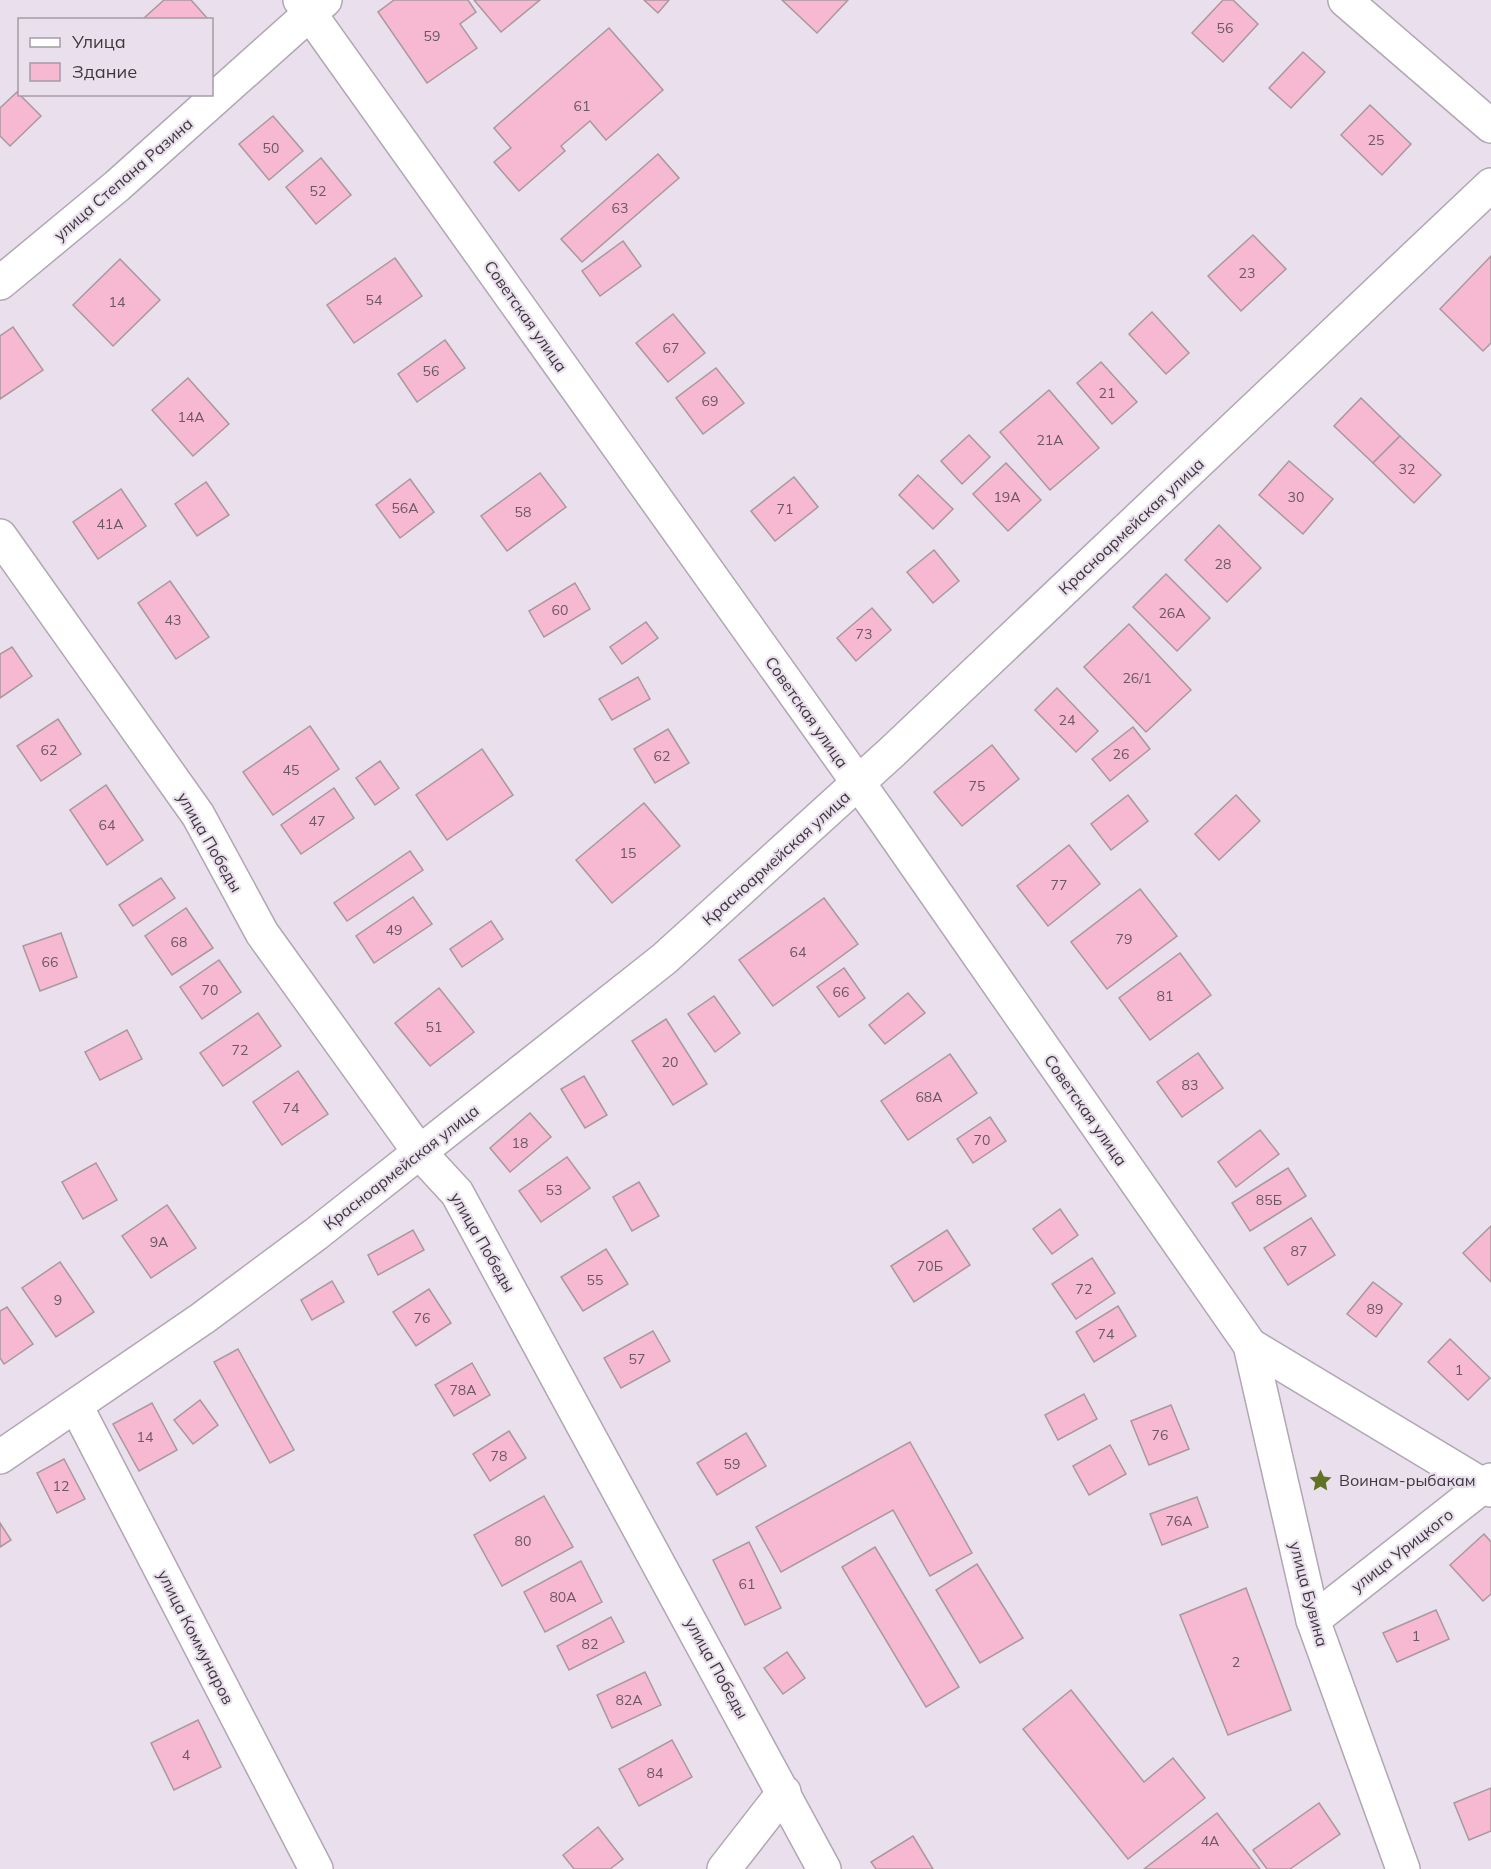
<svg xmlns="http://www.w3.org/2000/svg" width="1491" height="1869" viewBox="0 0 1491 1869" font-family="Mulish,sans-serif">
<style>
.building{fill:#f6b9d1;stroke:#a9989e;stroke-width:1.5}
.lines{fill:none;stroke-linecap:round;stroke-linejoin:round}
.minor-casing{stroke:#b1a6b3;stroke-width:36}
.minor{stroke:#fff;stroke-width:33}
.labels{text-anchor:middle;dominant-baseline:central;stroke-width:4.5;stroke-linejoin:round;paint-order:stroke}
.number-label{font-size:14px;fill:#6b5862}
.street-label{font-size:16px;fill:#3d383d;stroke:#eadfec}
.poi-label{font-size:16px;fill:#3d383d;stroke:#eadfec;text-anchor:start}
</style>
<rect width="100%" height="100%" fill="#eadfec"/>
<g class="building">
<polygon points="164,0 191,0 208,19 146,20 144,18"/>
<polygon points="394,0 468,0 476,12 460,24 477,48 427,83 378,12"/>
<polygon points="474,0 540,0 501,32"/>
<polygon points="644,0 669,0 658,13"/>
<polygon points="782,0 848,0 817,33"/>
<polygon points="1223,0 1233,0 1258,24 1223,62 1192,33"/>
<polygon points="609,28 663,90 606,140 590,121 561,146 565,151 519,191 494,162 511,148 494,128"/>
<polygon points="1303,52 1325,72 1291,108 1269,88"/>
<polygon points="17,92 41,116 10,146 0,136 0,108"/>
<polygon points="1370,105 1411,144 1382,175 1341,135"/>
<polygon points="273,116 303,151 269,180 239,144"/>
<polygon points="658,154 679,178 582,262 561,239"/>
<polygon points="321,158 351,195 316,224 286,187"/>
<polygon points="1253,235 1286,269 1241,311 1208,276"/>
<polygon points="623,241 641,266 600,296 582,271"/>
<polygon points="1491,256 1491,343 1483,351 1440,309"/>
<polygon points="395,258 422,296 354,343 327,305"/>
<polygon points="120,259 160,300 113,346 73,305"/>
<polygon points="1152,312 1189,353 1166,374 1129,334"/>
<polygon points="673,314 705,353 668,382 636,343"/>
<polygon points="13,327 43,370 0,399 0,336"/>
<polygon points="445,340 465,368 417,402 398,374"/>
<polygon points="1101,362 1137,402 1112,424 1077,383"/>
<polygon points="716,368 744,403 703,434 676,398"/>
<polygon points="188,378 229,424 193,456 152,410"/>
<polygon points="1049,390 1099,448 1050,490 1000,432"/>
<polygon points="1361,398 1400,436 1373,463 1334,426"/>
<polygon points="969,435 990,457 962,484 941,461"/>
<polygon points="1400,436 1441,475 1414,503 1373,463"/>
<polygon points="1289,461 1333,499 1303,534 1259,495"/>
<polygon points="1006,463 1041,500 1008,531 973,494"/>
<polygon points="540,473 566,507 507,551 481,516"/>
<polygon points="918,475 953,509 933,529 899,495"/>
<polygon points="794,477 818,507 775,541 751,511"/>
<polygon points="410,479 434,512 400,538 376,505"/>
<polygon points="206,482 229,515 197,536 175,504"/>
<polygon points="121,489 146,526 98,559 73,522"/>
<polygon points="1219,525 1261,568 1227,602 1185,560"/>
<polygon points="934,550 959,581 933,603 907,572"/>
<polygon points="1166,574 1210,618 1177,651 1133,607"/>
<polygon points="170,581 209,637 176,659 138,603"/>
<polygon points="575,583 590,609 544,637 529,611"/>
<polygon points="872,608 891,630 856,661 837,638"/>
<polygon points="646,622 658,638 622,664 610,647"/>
<polygon points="1129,624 1191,690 1146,732 1084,667"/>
<polygon points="12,647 32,676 0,698 0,654"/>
<polygon points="638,677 650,699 612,720 599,699"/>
<polygon points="1057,688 1098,731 1076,752 1035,710"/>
<polygon points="58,719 81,754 41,781 17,746"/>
<polygon points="310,726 339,769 273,815 243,772"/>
<polygon points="1133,727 1150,749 1110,781 1092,759"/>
<polygon points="668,729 689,763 655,783 634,749"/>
<polygon points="992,745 1019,779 962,826 934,792"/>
<polygon points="482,749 513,795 447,840 416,795"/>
<polygon points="380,761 399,788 375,805 356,778"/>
<polygon points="106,785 143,840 107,865 70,810"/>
<polygon points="334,788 354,818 301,854 281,825"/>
<polygon points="1128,795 1148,821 1111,850 1091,824"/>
<polygon points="1236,795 1260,821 1219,860 1195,834"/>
<polygon points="644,803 680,846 612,903 576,860"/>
<polygon points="1069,845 1100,884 1048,926 1017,886"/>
<polygon points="410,851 423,870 347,921 334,903"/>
<polygon points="161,878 175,898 133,926 119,905"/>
<polygon points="1140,889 1177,936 1107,989 1071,942"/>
<polygon points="413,897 432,924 374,963 356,936"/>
<polygon points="824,898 858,944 773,1006 739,960"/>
<polygon points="186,908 213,948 172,975 145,936"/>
<polygon points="491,921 503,939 462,967 450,949"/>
<polygon points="61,933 77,977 40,991 23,946"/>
<polygon points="1180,953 1211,995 1150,1040 1119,998"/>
<polygon points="219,960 241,992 202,1019 180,987"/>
<polygon points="844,968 865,998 839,1017 817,987"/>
<polygon points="439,988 474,1032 430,1066 395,1023"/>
<polygon points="908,993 925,1013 885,1044 869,1025"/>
<polygon points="714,996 740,1033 715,1052 688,1014"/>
<polygon points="258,1013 281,1046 223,1086 200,1053"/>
<polygon points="666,1019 707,1084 673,1105 632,1041"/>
<polygon points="127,1030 142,1059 100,1080 85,1052"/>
<polygon points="1198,1053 1223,1088 1182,1117 1157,1082"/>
<polygon points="950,1054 977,1093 908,1140 881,1101"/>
<polygon points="298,1071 328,1114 282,1145 253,1102"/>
<polygon points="584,1076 607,1115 585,1128 561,1089"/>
<polygon points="530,1113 551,1137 510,1172 490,1148"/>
<polygon points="990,1117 1006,1141 973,1163 957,1139"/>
<polygon points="1260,1130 1279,1154 1236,1187 1218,1162"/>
<polygon points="567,1157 590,1188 541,1222 519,1191"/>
<polygon points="96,1163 117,1200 83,1219 62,1182"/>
<polygon points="1288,1168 1306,1196 1250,1231 1232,1203"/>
<polygon points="639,1182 659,1216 632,1231 613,1197"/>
<polygon points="167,1205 196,1248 151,1278 122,1236"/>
<polygon points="1060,1209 1078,1235 1052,1254 1033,1229"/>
<polygon points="1311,1218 1335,1255 1288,1285 1264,1248"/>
<polygon points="1491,1226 1491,1282 1463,1253"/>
<polygon points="413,1230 424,1250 378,1275 368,1255"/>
<polygon points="947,1230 970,1265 914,1302 891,1266"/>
<polygon points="606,1249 628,1284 583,1311 561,1277"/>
<polygon points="1092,1258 1115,1293 1076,1319 1052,1284"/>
<polygon points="60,1262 94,1312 56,1337 22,1288"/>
<polygon points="332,1281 344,1302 312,1320 301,1300"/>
<polygon points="1373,1282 1402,1304 1376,1337 1347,1314"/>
<polygon points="429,1289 451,1323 416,1346 393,1312"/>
<polygon points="1118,1306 1136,1336 1094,1362 1076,1332"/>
<polygon points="7,1307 33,1344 4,1364 0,1358 0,1311"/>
<polygon points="653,1331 670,1361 621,1388 604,1358"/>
<polygon points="1450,1339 1490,1378 1468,1400 1428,1362"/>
<polygon points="238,1349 294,1450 270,1463 214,1362"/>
<polygon points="472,1363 490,1395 454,1416 435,1385"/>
<polygon points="1084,1394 1097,1419 1058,1440 1045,1415"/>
<polygon points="200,1400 218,1425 193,1444 174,1420"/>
<polygon points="152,1403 177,1450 139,1471 113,1424"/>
<polygon points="1171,1405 1189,1449 1149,1465 1131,1421"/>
<polygon points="509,1431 526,1458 490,1481 473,1454"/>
<polygon points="746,1433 766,1466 717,1495 697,1463"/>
<polygon points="910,1442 972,1553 930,1576 893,1510 781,1572 756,1527"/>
<polygon points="1110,1445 1126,1474 1089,1495 1073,1466"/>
<polygon points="64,1459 85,1499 57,1513 37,1473"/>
<polygon points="544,1496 573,1547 502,1586 474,1535"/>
<polygon points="1197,1497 1208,1527 1162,1545 1150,1514"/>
<polygon points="0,1523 11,1540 0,1547"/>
<polygon points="1484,1534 1491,1542 1491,1594 1483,1601 1450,1565"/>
<polygon points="749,1542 781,1608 745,1625 713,1560"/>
<polygon points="875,1547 959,1687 926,1707 842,1567"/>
<polygon points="581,1561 602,1602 545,1632 524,1592"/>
<polygon points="977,1564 1023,1638 980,1663 936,1590"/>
<polygon points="1246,1588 1291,1710 1228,1735 1180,1615"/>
<polygon points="1436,1610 1449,1639 1397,1662 1383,1633"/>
<polygon points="611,1617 624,1642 569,1670 557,1646"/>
<polygon points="787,1652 805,1678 783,1694 764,1668"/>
<polygon points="645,1672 661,1705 612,1728 597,1695"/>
<polygon points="1071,1690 1144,1782 1173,1758 1205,1798 1128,1859 1023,1729"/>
<polygon points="198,1720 221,1767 174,1790 151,1743"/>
<polygon points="672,1740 692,1777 639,1806 619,1769"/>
<polygon points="1491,1788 1491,1831 1469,1840 1454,1803"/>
<polygon points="1319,1803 1340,1834 1290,1869 1267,1869 1253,1850"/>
<polygon points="1217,1813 1260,1869 1144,1869"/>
<polygon points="598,1827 623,1859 610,1869 574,1869 563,1855"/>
<polygon points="913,1836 933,1869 876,1869 871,1862"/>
</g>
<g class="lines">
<defs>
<g id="minor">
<polyline points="300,0 884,819 1250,1345 1491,1490"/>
<polyline points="1345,0 1491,126"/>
<polyline points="0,283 117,186 325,0"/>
<polyline points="0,536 198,815 262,933 420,1153 457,1193 824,1869"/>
<polyline points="1250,1345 1313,1620 1403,1869"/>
<polyline points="76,1406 316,1869"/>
<polyline points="0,1457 203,1318 316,1234 664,959 892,752 1491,185"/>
<polyline points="1313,1620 1491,1480"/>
<polyline points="724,1869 784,1792"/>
</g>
</defs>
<use href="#minor" class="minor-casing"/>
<use href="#minor" class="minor"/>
</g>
<defs>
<symbol id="sight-bare" viewBox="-9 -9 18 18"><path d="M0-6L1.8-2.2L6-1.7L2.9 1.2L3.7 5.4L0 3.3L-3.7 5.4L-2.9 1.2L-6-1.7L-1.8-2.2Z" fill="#607323" stroke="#eadfec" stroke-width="2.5" paint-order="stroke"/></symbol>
</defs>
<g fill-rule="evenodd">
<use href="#sight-bare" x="1304" y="1464" width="33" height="33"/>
</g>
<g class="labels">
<g class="number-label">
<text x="1225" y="28">56</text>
<text x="432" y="36">59</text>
<text x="582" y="106">61</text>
<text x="1376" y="140">25</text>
<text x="271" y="148">50</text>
<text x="318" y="191">52</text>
<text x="620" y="208">63</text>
<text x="1247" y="273">23</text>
<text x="374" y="300">54</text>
<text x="117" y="302">14</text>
<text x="671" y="348">67</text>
<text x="431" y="371">56</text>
<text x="1107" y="393">21</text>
<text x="710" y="401">69</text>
<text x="191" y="417">14А</text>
<text x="1050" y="440">21А</text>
<text x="1407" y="469">32</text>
<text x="1007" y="497">19А</text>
<text x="1296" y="497">30</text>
<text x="405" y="508">56А</text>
<text x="785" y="509">71</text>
<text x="523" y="512">58</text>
<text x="110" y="524">41А</text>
<text x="1223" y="564">28</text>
<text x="560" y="610">60</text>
<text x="1172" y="613">26А</text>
<text x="173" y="620">43</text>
<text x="864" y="634">73</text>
<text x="1137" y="678">26/1</text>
<text x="1067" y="720">24</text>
<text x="49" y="750">62</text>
<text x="1121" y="754">26</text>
<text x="662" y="756">62</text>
<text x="291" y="770">45</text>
<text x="977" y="786">75</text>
<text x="317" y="821">47</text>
<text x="107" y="825">64</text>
<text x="628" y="853">15</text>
<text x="1059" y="885">77</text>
<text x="394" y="930">49</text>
<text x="1124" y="939">79</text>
<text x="179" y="942">68</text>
<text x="798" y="952">64</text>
<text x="50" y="962">66</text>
<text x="210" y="990">70</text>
<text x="841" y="992">66</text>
<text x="1165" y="996">81</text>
<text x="434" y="1027">51</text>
<text x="240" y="1050">72</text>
<text x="670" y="1062">20</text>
<text x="1190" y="1085">83</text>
<text x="929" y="1097">68А</text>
<text x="291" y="1108">74</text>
<text x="982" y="1140">70</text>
<text x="520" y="1143">18</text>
<text x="554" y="1190">53</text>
<text x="1269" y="1200">85Б</text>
<text x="159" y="1242">9А</text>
<text x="1299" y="1251">87</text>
<text x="930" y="1266">70Б</text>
<text x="595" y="1280">55</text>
<text x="1084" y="1289">72</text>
<text x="58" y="1300">9</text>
<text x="1375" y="1309">89</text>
<text x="422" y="1318">76</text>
<text x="1106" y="1334">74</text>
<text x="637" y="1359">57</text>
<text x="1459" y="1370">1</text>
<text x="463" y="1390">78А</text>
<text x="1160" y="1435">76</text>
<text x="145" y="1437">14</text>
<text x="499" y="1456">78</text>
<text x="732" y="1464">59</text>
<text x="61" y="1486">12</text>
<text x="1179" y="1521">76А</text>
<text x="523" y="1541">80</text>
<text x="747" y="1584">61</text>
<text x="563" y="1597">80А</text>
<text x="1416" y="1636">1</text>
<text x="590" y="1644">82</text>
<text x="1236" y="1662">2</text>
<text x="629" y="1700">82А</text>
<text x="186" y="1755">4</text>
<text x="655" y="1773">84</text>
<text x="1210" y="1841">4А</text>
</g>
<g class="street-label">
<text transform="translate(123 179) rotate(-41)">улица Степана Разина</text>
<text transform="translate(526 316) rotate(55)">Советская улица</text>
<text transform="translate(1131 526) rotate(-43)">Красноармейская улица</text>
<text transform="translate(807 712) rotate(55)">Советская улица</text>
<text transform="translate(210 842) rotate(60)">улица Победы</text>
<text transform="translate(776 858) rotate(-42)">Красноармейская улица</text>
<text transform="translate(1086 1110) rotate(55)">Советская улица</text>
<text transform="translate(401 1167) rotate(-38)">Красноармейская улица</text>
<text transform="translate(483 1242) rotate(60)">улица Победы</text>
<text transform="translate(1402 1550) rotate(-38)">улица Урицкого</text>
<text transform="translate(1309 1594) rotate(75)">улица Бувина</text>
<text transform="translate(196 1637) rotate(63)">улица Коммунаров</text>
<text transform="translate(717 1668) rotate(61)">улица Победы</text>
</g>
<g class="poi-label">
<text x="1339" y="1480">Воинам-рыбакам</text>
</g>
</g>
<rect x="18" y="18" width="195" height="78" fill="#eadfec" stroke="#a59ca6" stroke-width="1.5"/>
<rect x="30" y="38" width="30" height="9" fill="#ffffff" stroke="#a59ca6" stroke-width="1.5"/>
<text x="72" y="48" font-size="18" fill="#3d383d">Улица</text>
<rect x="30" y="63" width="30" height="18" fill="#f6b9d1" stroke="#a59ca6" stroke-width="1.5"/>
<text x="72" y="78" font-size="18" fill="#3d383d">Здание</text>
</svg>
